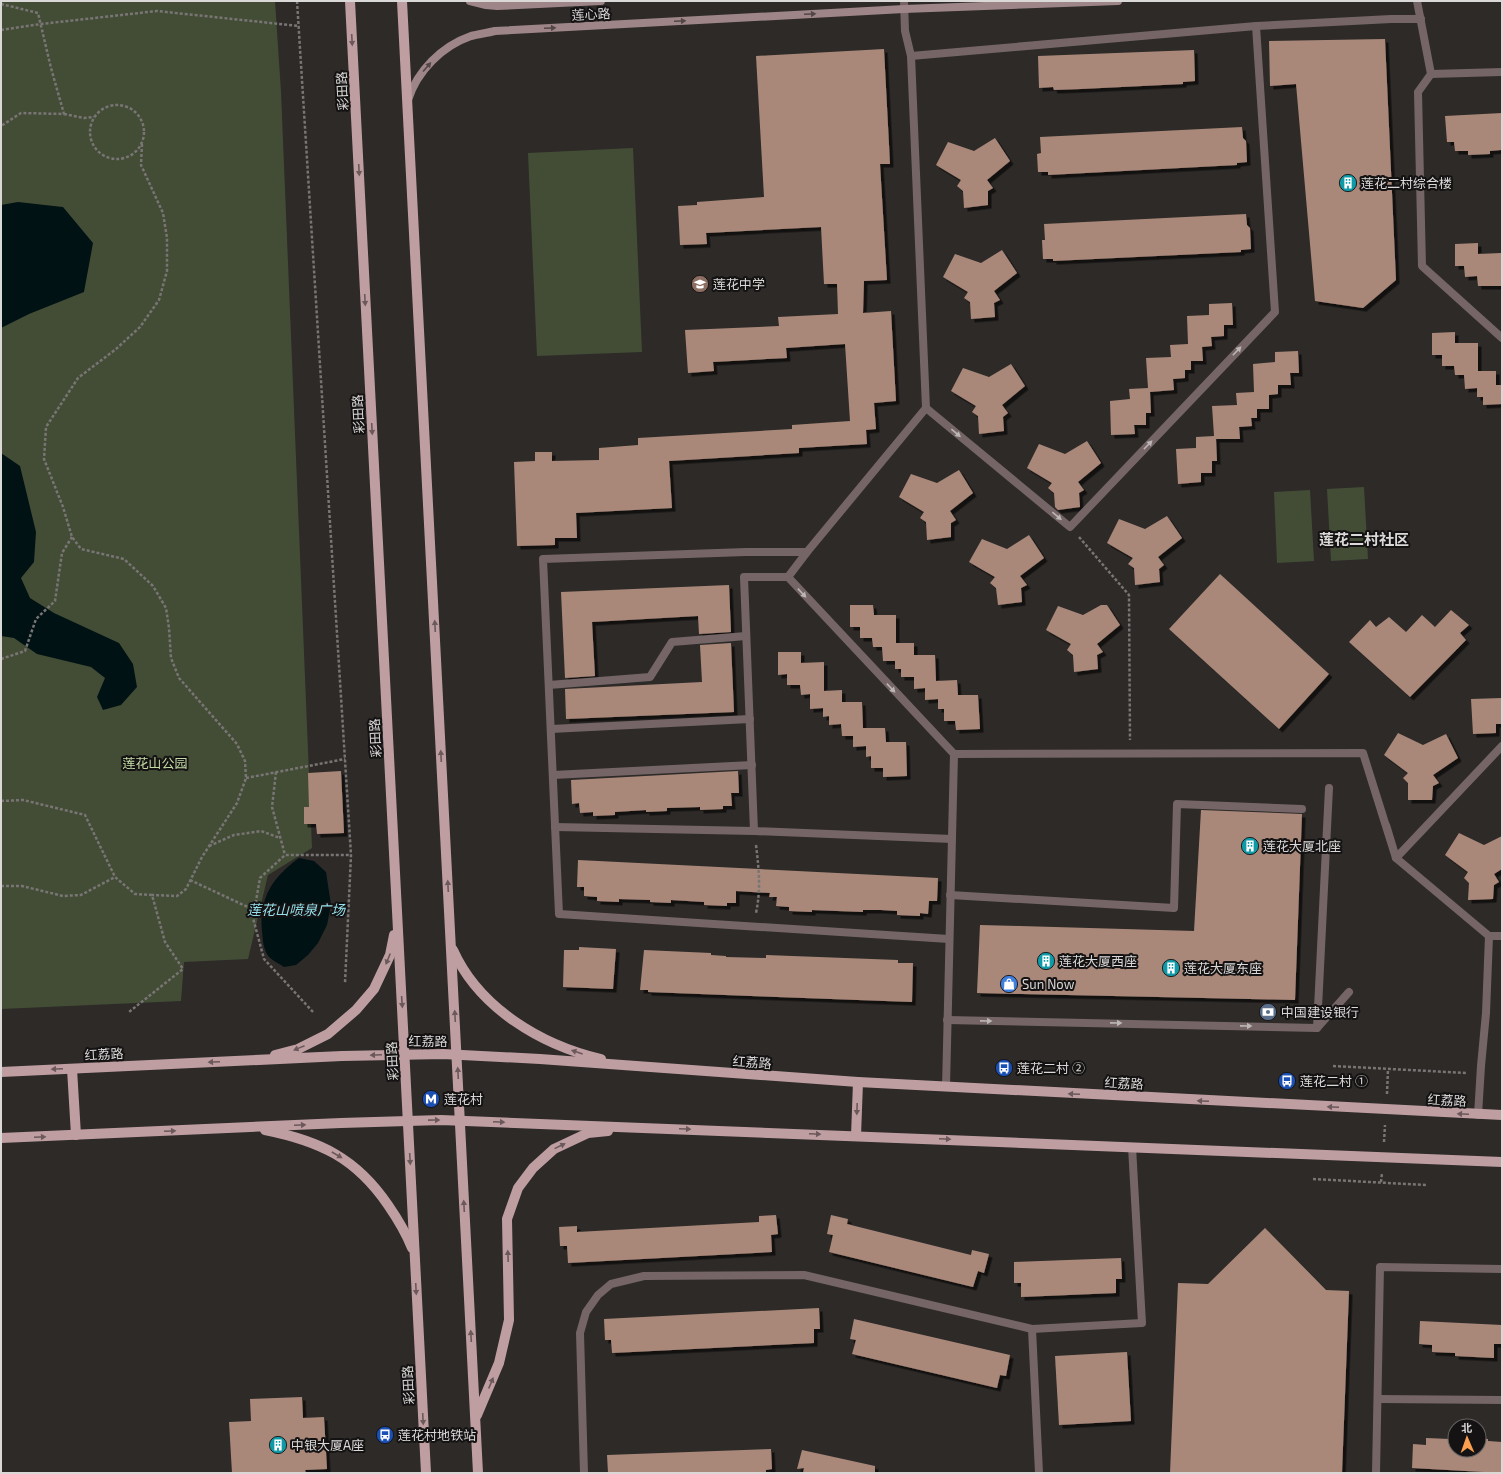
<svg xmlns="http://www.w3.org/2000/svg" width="1503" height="1474" viewBox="0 0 1503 1474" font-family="'Exo 2','Noto Sans SC',sans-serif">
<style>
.green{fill:#434d36}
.water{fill:#011214}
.building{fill:#a9887a;filter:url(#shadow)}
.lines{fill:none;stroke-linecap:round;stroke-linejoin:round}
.path{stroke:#787574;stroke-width:2.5;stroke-dasharray:3 2;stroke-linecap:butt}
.lane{stroke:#756567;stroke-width:8}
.street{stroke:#756567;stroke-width:8}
.secondary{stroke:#9e8588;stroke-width:8}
.primary{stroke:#bf9ea2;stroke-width:10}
.oneway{fill:#524647}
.oneway2{fill:#6a585a}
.oneway3{fill:#bcb6b6}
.labels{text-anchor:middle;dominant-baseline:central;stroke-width:4;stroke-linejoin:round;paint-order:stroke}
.street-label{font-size:13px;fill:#dbd9d8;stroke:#141212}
.poi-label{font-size:13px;fill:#dbd9d8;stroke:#141212;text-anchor:start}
.park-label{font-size:13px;fill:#c4dba5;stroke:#141212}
.water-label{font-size:14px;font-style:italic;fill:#94dfea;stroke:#141212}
.quarter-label{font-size:15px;font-weight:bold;fill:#dbd9d8;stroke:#141212}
</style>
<defs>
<filter id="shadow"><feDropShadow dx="3.5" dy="3.5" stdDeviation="0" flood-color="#0009"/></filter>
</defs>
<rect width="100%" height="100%" fill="#2d2a28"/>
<g class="green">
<polygon points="1,1 275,1 281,92 312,848 268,875 248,959 184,962 181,1001 1,1009"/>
<polygon points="633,148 642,352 537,356 528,153"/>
<polygon points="1364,487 1368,559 1331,561 1327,489"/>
<polygon points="1310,490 1314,561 1277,563 1274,492"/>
</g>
<g class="water">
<polygon points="18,202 63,207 93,243 84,292 29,314 1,328 1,205"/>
<polygon points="1,453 20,466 36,532 34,562 21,578 30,598 54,613 119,643 133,664 137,687 121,705 103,710 97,697 105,678 91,667 37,654 14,638 1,636"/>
<path d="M299,858L314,861L326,872L331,905L327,925L318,943L308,955L296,965L284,967C280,964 273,961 269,957C263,949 263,941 262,931C259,897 273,877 299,858Z"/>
</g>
<g class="building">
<polygon points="1385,39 1396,280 1363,308 1315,301 1296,84 1270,86 1269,41"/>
<polygon points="884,49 890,164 880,164 887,280 864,281 863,313 891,311 896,401 874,403 876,429 866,430 867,444 799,448 799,453 669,461 672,508 576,513 577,538 555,538 555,545 517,546 514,462 535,461 535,452 552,452 552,461 599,460 599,448 638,445 638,438 792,429 792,425 850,421 845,344 786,348 787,358 713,362 714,371 688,373 685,330 779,326 778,317 838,314 837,284 824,284 821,227 706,233 707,244 680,245 678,206 697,205 697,202 764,197 756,56"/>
<polygon points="1194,50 1195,81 1183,82 1183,84 1081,89 1054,90 1053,87 1039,88 1038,56"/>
<polygon points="1502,113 1501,150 1490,151 1490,154 1468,155 1468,151 1455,151 1454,142 1447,142 1445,116"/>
<polygon points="1242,127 1243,138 1246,141 1247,162 1237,163 1237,165 1048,175 1048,172 1038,172 1037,154 1041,153 1040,137"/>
<polygon points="995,138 1010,161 987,180 993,188 988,191 988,205 964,208 963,191 957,186 961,180 936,165 948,142 974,151"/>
<polygon points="1246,214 1247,225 1250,228 1251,249 1241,250 1241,252 1053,261 1053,259 1043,259 1042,240 1045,240 1044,224"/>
<polygon points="1478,243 1478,254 1501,253 1501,286 1478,286 1477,276 1465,277 1464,266 1455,266 1455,244"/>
<polygon points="1002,250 1017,273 994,291 1000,300 994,303 995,317 971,319 970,302 964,298 968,292 943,277 955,254 981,263"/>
<polygon points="1232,303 1233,325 1224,325 1224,336 1211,337 1212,346 1202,347 1203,361 1191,361 1191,370 1185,370 1185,378 1173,379 1174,390 1150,392 1151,413 1146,413 1146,425 1134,425 1135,434 1111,435 1110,401 1130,399 1129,389 1148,388 1146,358 1171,357 1170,345 1188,344 1187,316 1209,315 1209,304"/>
<polygon points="1455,332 1455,343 1478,343 1478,371 1496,371 1496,385 1502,385 1502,404 1483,405 1483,397 1477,397 1477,388 1465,389 1464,375 1455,375 1454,366 1442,366 1442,355 1432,355 1432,333"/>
<polygon points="1298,351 1299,373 1290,373 1291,385 1278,385 1278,394 1269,395 1269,409 1257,409 1257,418 1251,418 1252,426 1239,427 1240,439 1216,439 1217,461 1212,461 1212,473 1201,473 1201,482 1178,484 1176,449 1196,448 1196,437 1214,436 1212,406 1237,405 1236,393 1254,392 1253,364 1275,362 1275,352"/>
<polygon points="1011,364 1025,386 1002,405 1008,413 1003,417 1004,431 979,434 978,416 972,412 976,406 951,391 963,368 989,377"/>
<polygon points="1087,441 1101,463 1078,482 1084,490 1079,493 1080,507 1058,510 1055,507 1054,493 1048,488 1052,483 1027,468 1039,444 1065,454"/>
<polygon points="959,470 973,493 950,511 956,520 951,523 951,537 927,540 926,522 920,518 924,512 899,497 911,474 937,483"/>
<polygon points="1167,516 1182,538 1158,557 1164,565 1159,569 1160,582 1135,585 1134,568 1128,564 1133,558 1107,543 1119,519 1145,529"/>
<polygon points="1029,535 1044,558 1020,576 1027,585 1021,588 1022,602 998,605 996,588 990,583 995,577 969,562 982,539 1007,549"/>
<polygon points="1220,574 1329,674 1279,729 1169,629"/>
<polygon points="729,585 731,632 699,634 698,616 592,622 595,676 565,678 561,592"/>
<polygon points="850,605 873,605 874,615 896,615 896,643 914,643 914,655 935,655 936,681 957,680 958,695 978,695 980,729 956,730 955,721 944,721 944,709 938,709 938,699 925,700 925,688 914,689 914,677 901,677 901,669 895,669 895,661 883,661 882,647 873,647 872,638 860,638 860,627 850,627"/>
<polygon points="1101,605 1107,605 1120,625 1097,644 1103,652 1097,655 1098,669 1074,672 1073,655 1067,650 1071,644 1046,630 1058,606 1083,615"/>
<polygon points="1451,610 1469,625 1460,633 1466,640 1410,697 1349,642 1370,620 1376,627 1389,617 1406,632 1422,615 1435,627"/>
<polygon points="731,643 734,712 566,719 565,689 702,682 700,645"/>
<polygon points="778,652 801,652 801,663 824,662 824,691 842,690 842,702 862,702 863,728 885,728 886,742 906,742 907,776 883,777 883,768 871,768 871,756 866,757 866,746 853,747 853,736 842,736 841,724 829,725 829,716 823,717 823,708 810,709 810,694 801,695 800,685 787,685 787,674 778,675"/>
<polygon points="1502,698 1502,724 1496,724 1496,733 1473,734 1471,699"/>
<polygon points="1398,733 1423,745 1446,734 1458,758 1433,775 1439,783 1433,786 1432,800 1408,800 1408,783 1403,778 1408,773 1384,755"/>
<polygon points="341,771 344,833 317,834 316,824 304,824 304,807 309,807 308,773"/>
<polygon points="738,771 739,793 731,793 732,806 723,806 723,809 700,810 700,807 667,808 667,811 646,812 646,810 615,812 615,815 593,816 593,812 580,813 579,803 572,804 571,780"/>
<polygon points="1201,810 1302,814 1295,1000 977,993 980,925 1194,931"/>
<polygon points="1459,833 1484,845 1502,836 1502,869 1494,874 1499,882 1494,885 1493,899 1468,900 1469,883 1464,878 1468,872 1445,855"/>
<polygon points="578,860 938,878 937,901 929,901 928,914 920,913 920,916 897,915 897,911 881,910 863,910 863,912 812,910 812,912 789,911 789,907 776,906 777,897 769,897 770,893 736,891 736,903 727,903 727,906 704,905 704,902 671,900 671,903 650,902 650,900 619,899 619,902 597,901 597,897 584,896 584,887 577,887"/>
<polygon points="579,947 616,949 613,989 563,987 564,950 579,950"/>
<polygon points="644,950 711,953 711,955 726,956 726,957 766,958 766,955 898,960 898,963 913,963 912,1002 648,992 648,990 640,990"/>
<polygon points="776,1215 778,1234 771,1235 772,1252 568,1263 567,1246 560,1246 559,1227 577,1226 577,1232 759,1222 759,1216"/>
<polygon points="831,1215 848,1219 847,1224 971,1255 972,1250 989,1254 984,1273 978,1271 973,1287 829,1252 833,1235 827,1234"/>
<polygon points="1265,1228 1326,1290 1349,1291 1342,1473 1170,1473 1178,1283 1208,1284"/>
<polygon points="1121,1258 1122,1279 1116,1279 1116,1293 1021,1297 1021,1283 1014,1283 1014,1262"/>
<polygon points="819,1308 820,1329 814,1329 814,1343 612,1353 611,1340 605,1340 604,1319"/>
<polygon points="854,1319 1010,1355 1006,1376 1000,1375 997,1388 852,1354 856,1340 850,1339"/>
<polygon points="1420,1321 1502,1325 1502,1344 1494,1344 1494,1358 1455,1356 1455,1353 1432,1352 1432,1345 1419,1344"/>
<polygon points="1127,1352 1131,1421 1059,1425 1055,1356"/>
<polygon points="302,1397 303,1418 324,1417 327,1469 305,1470 306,1473 232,1473 229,1422 251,1421 250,1399"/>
<polygon points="1450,1437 1455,1437 1455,1450 1479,1450 1479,1438 1488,1439 1488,1441 1502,1442 1502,1473 1412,1468 1413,1444 1426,1445 1426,1438 1450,1439"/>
<polygon points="771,1449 772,1469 766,1470 766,1473 608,1473 607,1455"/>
<polygon points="802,1450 875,1466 875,1473 803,1473 804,1468 797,1469"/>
</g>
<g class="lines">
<g class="path">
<polyline points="297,1 351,855 345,983"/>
<polyline points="1,4 38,13 51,68 64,114 21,113 1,126"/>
<polyline points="1,30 41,24 157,11 299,26"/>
<circle cx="117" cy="132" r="27"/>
<polyline points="64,114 84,118 94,117"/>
<polyline points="142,144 141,165 163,213 167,238 167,271 159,300 140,327 116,349 78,378 46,427 44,459 63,507 72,537 81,549 124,559 153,586 166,608 169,628 171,658 179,678 237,744 245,761 246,778 237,803 202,857 186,889 177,896 152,895"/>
<polyline points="1079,537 1129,595 1130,740"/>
<polyline points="1,659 25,651 36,619 55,601 62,553 72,537"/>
<polyline points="276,772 272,807 285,855"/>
<polyline points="246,778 345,759"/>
<polyline points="1,801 23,800 85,815 115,877 135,894 152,895 165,942 183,969 129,1012"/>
<path d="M756,845C759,870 761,889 756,913"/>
<polyline points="209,846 234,835 261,831 280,838"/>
<polyline points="190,880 254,910"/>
<polyline points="1,886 22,886 63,896 81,895 115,877"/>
<polyline points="313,1012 264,959 253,918 260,878 285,855 351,855"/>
<polyline points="1333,1066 1467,1073"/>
<polyline points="1387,1094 1388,1069"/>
<polyline points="1384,1142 1385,1125"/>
<polyline points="1313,1179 1426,1185"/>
<polyline points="1381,1182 1382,1173"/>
</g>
<g class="lane">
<polyline points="549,685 650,677 672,642 746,636"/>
<polyline points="551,729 750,719"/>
<polyline points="553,775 752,765"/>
<polyline points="950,895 1174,908 1177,804 1302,809"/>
<polyline points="1317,1028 1329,788"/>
<polyline points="1378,1399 1502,1400"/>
</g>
<g class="street">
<polyline points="904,1 905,31 911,56 926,408 807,552 746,552 543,559 559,914 949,939"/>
<polyline points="1417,1 1431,74 1418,92 1422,266 1502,338"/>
<polyline points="911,56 1256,26 1391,19 1421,19"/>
<polyline points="1431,74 1502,72"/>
<polyline points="926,408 1070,527 1275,312 1256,26"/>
<polyline points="807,552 788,577 954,754 946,1087"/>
<polyline points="1502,746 1396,858 1489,936 1502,936"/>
<polyline points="954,754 1363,753 1396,858 1386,825"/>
<polyline points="555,827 754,831 952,839"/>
<polyline points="754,831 744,577 788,577"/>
<polyline points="947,1020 1317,1028 1349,992"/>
<polyline points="1478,1115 1481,1066 1486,1013 1489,936"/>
<polyline points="1032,1329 1039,1473"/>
<polyline points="584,1473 580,1333 586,1312 598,1295 611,1284 644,1276 804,1275 1032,1329 1142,1323 1132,1147"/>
<polyline points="1376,1473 1380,1267 1502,1269"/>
</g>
<g class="secondary">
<polyline points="470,1 486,5 497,6 601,1"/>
<path d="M408,100C417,71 442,46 471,36C479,34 487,33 495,31L904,9L1118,1"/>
</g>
<g class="primary">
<polyline points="350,1 426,1473"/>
<polyline points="402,1 478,1473"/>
<path d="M453,950C479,1008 541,1045 601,1059"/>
<polyline points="275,1055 298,1049 328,1034 356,1010 374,989 390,955 394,935"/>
<polyline points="72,1069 76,1135"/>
<polyline points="1,1072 342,1056 443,1054 540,1059 858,1082 1502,1115"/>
<path d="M265,1130C320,1141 356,1158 388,1205C397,1218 406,1233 412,1248"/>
<polyline points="856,1136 858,1082"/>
<polyline points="1,1138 341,1123 441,1120 1502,1162"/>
<polyline points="477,1415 499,1363 509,1320 507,1219 518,1188 533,1168 554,1149 588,1133 608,1131"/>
</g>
</g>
<defs><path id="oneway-solid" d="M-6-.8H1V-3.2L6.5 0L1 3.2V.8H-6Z"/></defs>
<g class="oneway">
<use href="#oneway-solid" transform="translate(810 14) rotate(-3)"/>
<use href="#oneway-solid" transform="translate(680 21) rotate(-3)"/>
<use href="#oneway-solid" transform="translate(550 28) rotate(-3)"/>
<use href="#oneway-solid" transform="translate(427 67) rotate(-49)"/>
</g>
<g class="oneway2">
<use href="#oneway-solid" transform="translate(352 40) rotate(87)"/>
<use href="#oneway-solid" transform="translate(359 170) rotate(87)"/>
<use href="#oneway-solid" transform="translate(365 300) rotate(87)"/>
<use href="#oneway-solid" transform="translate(372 429) rotate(87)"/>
<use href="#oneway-solid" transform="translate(435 626) rotate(-93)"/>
<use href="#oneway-solid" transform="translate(441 756) rotate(-93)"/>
<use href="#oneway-solid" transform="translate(448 886) rotate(-93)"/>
<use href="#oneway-solid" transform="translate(388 959) rotate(112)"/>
<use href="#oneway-solid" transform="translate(402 1002) rotate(86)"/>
<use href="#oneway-solid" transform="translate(455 1016) rotate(-93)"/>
<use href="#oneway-solid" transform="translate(299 1048) rotate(158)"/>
<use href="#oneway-solid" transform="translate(577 1052) rotate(-161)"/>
<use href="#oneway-solid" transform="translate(376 1055) rotate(178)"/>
<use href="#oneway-solid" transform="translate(214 1062) rotate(177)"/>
<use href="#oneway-solid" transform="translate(57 1069) rotate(177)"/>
<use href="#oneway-solid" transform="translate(458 1073) rotate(-93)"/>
<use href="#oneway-solid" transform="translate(1074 1094) rotate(-177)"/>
<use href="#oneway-solid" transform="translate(1203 1101) rotate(-177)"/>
<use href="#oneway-solid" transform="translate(1333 1107) rotate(-177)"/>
<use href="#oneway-solid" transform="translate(857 1109) rotate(92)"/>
<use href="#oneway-solid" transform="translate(1463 1114) rotate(-177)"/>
<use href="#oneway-solid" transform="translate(434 1120) rotate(-1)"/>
<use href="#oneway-solid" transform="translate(499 1122) rotate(2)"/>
<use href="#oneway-solid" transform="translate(300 1125) rotate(-3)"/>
<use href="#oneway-solid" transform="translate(685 1129) rotate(2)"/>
<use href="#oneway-solid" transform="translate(170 1131) rotate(-3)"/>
<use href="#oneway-solid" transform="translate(815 1134) rotate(2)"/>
<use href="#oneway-solid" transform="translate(40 1137) rotate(-3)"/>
<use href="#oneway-solid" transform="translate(945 1139) rotate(2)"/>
<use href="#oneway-solid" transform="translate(560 1146) rotate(-26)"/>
<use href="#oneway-solid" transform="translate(337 1155) rotate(30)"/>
<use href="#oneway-solid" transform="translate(410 1159) rotate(87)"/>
<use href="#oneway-solid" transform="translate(464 1206) rotate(-93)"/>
<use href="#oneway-solid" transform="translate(508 1256) rotate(-92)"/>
<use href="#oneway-solid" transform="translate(416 1289) rotate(87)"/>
<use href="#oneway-solid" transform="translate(471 1336) rotate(-93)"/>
<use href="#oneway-solid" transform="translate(491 1383) rotate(-67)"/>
<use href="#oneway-solid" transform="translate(423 1419) rotate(87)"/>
</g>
<g class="oneway3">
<use href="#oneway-solid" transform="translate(1237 351) rotate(-46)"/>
<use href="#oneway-solid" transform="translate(956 433) rotate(40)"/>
<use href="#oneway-solid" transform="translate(1148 445) rotate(-46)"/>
<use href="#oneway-solid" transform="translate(1057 516) rotate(40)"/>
<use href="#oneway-solid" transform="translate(802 593) rotate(47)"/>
<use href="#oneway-solid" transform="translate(891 688) rotate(47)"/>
<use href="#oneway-solid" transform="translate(986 1021) rotate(1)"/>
<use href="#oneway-solid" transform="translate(1116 1023) rotate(1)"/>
<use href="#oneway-solid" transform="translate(1246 1026) rotate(1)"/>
</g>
<defs>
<symbol id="building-disc" viewBox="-11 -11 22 22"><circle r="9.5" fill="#0f9aa8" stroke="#141212"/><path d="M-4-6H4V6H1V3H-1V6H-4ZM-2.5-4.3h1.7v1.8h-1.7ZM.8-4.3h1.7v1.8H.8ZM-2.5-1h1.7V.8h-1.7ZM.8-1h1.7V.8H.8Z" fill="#fff"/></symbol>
<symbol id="school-disc" viewBox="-11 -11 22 22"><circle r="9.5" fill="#8d6e63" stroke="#141212"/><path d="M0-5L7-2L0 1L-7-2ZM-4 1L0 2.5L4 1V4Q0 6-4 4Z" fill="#fff"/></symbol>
<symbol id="shop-disc" viewBox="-11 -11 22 22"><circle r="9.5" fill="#3f7fe0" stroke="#141212"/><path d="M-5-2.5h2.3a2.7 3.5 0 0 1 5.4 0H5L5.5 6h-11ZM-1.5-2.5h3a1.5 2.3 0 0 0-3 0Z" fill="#fff"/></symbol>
<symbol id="bank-disc" viewBox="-11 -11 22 22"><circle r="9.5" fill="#5c6f8a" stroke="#141212"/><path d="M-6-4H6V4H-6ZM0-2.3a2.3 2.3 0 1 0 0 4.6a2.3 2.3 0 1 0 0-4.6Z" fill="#fff"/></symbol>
<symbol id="bus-disc" viewBox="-11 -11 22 22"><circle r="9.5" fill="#1a4fb4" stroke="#141212"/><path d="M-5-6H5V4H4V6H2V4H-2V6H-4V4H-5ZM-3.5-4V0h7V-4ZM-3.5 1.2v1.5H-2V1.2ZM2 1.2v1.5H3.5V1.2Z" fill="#fff"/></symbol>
<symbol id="metro-disc" viewBox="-11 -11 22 22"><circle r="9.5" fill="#1a4fb4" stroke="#141212"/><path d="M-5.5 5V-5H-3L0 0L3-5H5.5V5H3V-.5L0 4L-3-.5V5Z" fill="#fff"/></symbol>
</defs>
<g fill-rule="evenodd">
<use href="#building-disc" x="1338" y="173" width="20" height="20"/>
<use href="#school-disc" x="690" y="274" width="20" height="20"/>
<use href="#building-disc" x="1240" y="836" width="20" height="20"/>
<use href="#building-disc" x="1036" y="951" width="20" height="20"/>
<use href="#building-disc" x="1161" y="958" width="20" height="20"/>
<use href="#shop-disc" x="999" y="974" width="20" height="20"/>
<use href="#bank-disc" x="1258" y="1002" width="20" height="20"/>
<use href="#bus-disc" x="994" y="1058" width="20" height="20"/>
<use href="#bus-disc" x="1277" y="1071" width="20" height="20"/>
<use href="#metro-disc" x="421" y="1089" width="20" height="20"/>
<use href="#bus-disc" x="375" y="1425" width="20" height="20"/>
<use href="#building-disc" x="268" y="1435" width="20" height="20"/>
</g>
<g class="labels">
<g class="street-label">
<text transform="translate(591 14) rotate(-3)">莲心路</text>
<text transform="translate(342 91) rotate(-93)">彩田路</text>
<text transform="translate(358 414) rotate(-93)">彩田路</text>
<text transform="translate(375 738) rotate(-93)">彩田路</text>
<text x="428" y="1041">红荔路</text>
<text transform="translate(104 1054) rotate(-3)">红荔路</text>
<text transform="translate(392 1061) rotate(-93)">彩田路</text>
<text transform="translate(752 1062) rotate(4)">红荔路</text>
<text transform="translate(1124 1083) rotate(3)">红荔路</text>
<text transform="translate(1447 1100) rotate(3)">红荔路</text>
<text transform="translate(408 1385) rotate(-93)">彩田路</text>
</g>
<g class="poi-label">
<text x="1361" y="183">莲花二村综合楼</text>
<text x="713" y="284">莲花中学</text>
<text x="1263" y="846">莲花大厦北座</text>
<text x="1059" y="961">莲花大厦西座</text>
<text x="1184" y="968">莲花大厦东座</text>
<text x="1022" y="984">Sun Now</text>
<text x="1281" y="1012">中国建设银行</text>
<text x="1017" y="1068">莲花二村 ②</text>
<text x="1300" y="1081">莲花二村 ①</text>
<text x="444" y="1099">莲花村</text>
<text x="398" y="1435">莲花村地铁站</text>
<text x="291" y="1445">中银大厦A座</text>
</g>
<g class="park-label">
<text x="155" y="763">莲花山公园</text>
</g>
<g class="water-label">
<text x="296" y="909">莲花山喷泉广场</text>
</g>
<g class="quarter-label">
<text x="1364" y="539">莲花二村社区</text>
</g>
</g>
<rect width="1503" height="1474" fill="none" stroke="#dbd9d8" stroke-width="4"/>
<g transform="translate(1467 1438) rotate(358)"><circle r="19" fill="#141212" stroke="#646261"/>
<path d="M0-3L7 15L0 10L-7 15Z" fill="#fa9f4f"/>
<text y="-6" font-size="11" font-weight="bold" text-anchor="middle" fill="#dbd9d8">北</text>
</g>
</svg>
